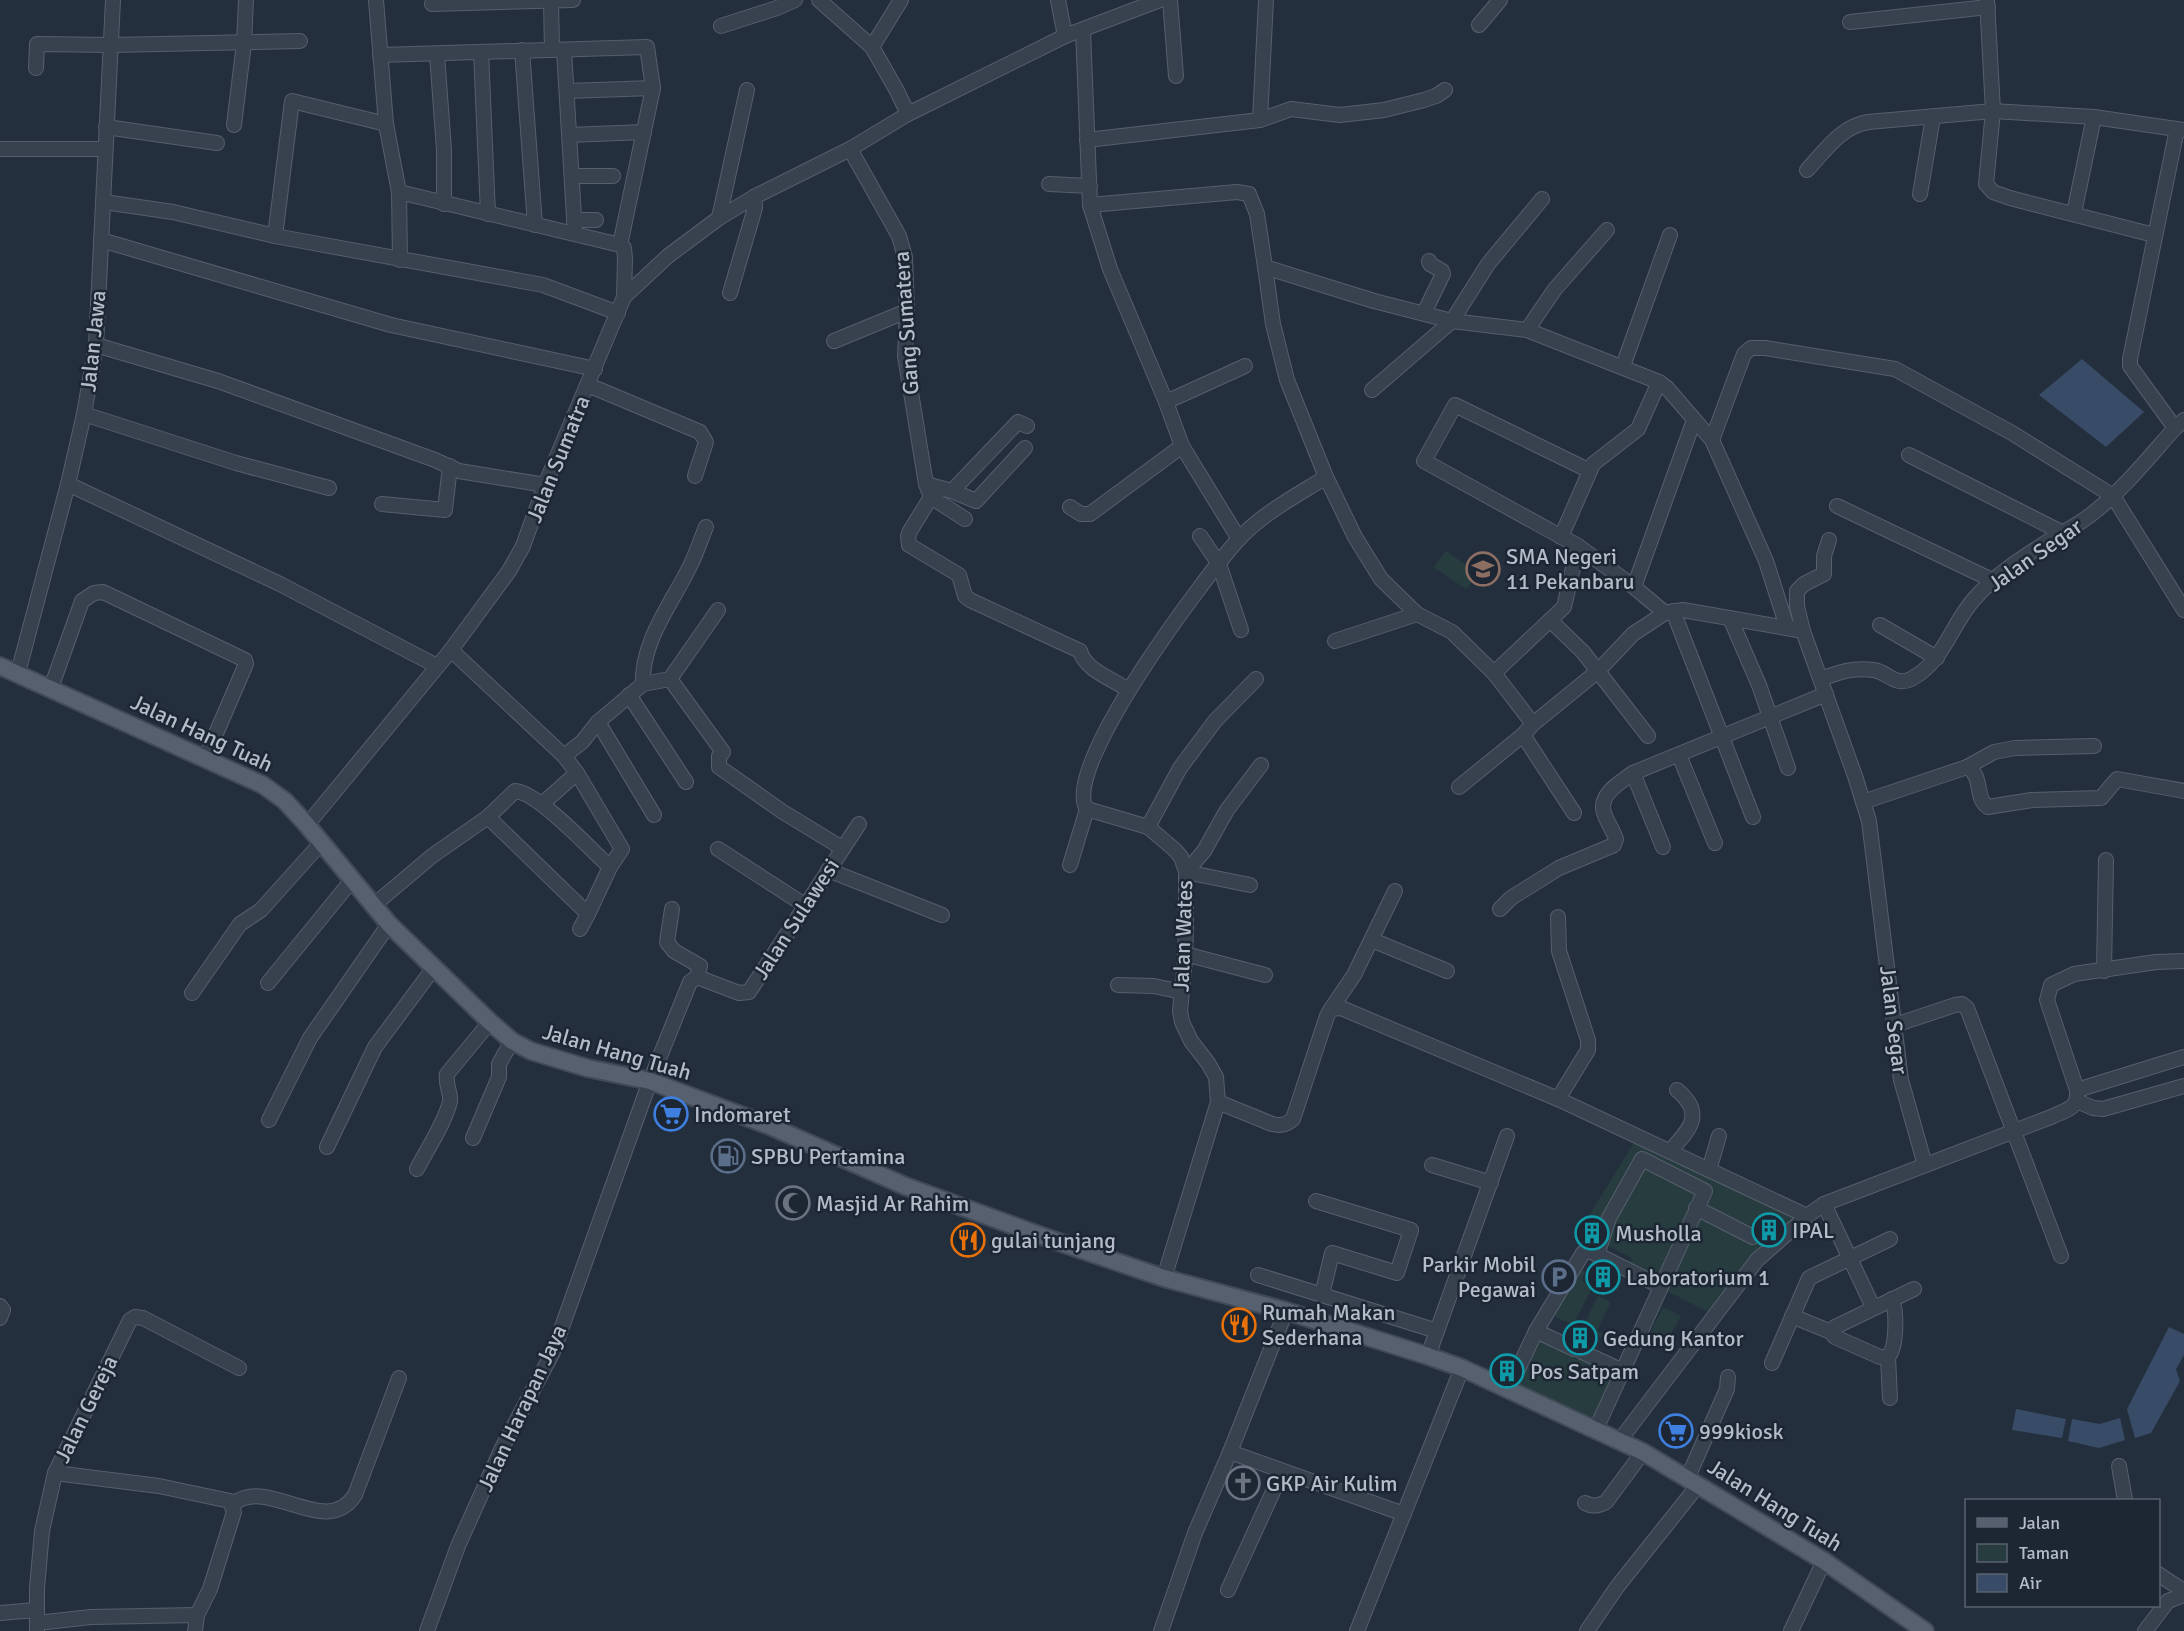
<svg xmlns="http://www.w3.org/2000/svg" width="2184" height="1631" viewBox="0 0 2184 1631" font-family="Signika,sans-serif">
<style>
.green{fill:#263c3f}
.water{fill:#394c67}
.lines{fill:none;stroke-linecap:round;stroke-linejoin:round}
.minor-casing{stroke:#565f6c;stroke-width:16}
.major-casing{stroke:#414a57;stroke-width:20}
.minor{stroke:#38414e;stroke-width:14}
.major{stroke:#56606e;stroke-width:16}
.labels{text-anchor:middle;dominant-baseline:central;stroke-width:5;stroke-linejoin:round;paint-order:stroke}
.street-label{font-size:22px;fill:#b4bcc9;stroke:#1d2633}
.poi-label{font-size:22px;fill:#b4bcc9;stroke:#1d2633;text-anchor:start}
</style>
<rect width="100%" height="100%" fill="#242f3e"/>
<g class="green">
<polygon points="1446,551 1479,574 1466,589 1433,567"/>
<polygon points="1636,1139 1802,1216 1712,1314 1626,1270 1632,1258 1606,1245 1606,1227 1584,1224"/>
<polygon points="1576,1268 1585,1272 1581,1280 1593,1286 1573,1325 1556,1317 1553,1313"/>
<polygon points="1598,1296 1611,1302 1597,1331 1613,1339 1611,1342 1582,1329"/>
<polygon points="1663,1307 1681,1316 1667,1341 1650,1333"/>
<polygon points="1536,1331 1621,1370 1597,1426 1511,1384"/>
</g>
<g class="water">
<polygon points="2082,359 2144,412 2106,447 2039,395"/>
<polygon points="2169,1327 2184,1334 2184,1355 2176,1369 2180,1381 2151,1433 2135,1438 2127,1409"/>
<polygon points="2016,1409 2066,1419 2062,1438 2012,1430"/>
<polygon points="2120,1418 2125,1440 2099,1448 2068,1441 2072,1419 2100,1424"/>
</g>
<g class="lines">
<defs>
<g id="minor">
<polyline points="376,0 386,124 399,192 400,260"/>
<polyline points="819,0 872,47 897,91 908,114"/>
<polyline points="1058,0 1065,36"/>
<polyline points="1170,0 1176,76"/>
<polyline points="1987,0 1993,111 1986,184 1993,192 2010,198 2154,235"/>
<polyline points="551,1 552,50"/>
<polyline points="432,4 573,0"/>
<polyline points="1850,22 1988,7"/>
<polyline points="1479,25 1500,0"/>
<polyline points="721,26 777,8 795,0"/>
<polyline points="1083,30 1090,205 1110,269 1166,402 1182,446 1239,539"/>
<polyline points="872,47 901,0"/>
<polyline points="522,50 535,225"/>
<polyline points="564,50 575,234"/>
<polyline points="481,52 488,214"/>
<polyline points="437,54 444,150 444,204"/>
<polyline points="380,55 647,47 653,88 620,245"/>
<polyline points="36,68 37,44 111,45 300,41"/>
<polyline points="567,91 653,88"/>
<polyline points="1260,120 1266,0"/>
<polyline points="234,125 244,43 246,0"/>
<polyline points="106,127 217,143"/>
<polyline points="569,135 644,132"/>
<polyline points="1087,140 1260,120 1291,109 1340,115 1384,110 1424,100 1436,96 1445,90"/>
<polyline points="0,149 105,149"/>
<polyline points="850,149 899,236 905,257 907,311 905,356 926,484 931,497 910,531 908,536 909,545 959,575 965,596 970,600 1080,651"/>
<path d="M1807,170C1826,150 1840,127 1868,122L1993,111L2094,117L2184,130"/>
<polyline points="572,176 613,176"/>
<polyline points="1049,184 1090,186"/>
<polyline points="399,192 620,245 624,248 625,258 624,297"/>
<polyline points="1920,194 1933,117"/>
<polyline points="104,202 173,212 275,236 543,285 618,313"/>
<polyline points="1090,205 1237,192 1249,194 1257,214 1265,267 1374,301 1452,321 1527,330 1659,382 1667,388 1712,440 1766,561 1787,627"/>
<polyline points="2074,213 2094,117"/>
<polyline points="719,218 747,90"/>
<polyline points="574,220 596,220"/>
<polyline points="275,236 292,101 386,124"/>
<polyline points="101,240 391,325 595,369"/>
<polyline points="1265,267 1273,324 1287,380 1326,477 1355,537 1381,579 1417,614 1452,632 1494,673 1533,724"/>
<polyline points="730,293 755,208 754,197"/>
<polyline points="1424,313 1443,274 1442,271 1430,264 1429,261"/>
<polyline points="1527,330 1555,289 1607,230"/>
<polyline points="834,341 907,311"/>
<polyline points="96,345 218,381 435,460 459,471 545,485"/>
<polyline points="1623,366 1670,235"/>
<polyline points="588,385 700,432 706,442 695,476"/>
<polyline points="1372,390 1452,321 1488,264 1542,199"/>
<polyline points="1166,402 1245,366"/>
<polyline points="84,414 236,463 329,488"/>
<polyline points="2175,428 2130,366 2130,359 2177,129"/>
<polyline points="1712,440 1744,354 1751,348 1765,348 1895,369 2012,433 2113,496 2184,610"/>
<polyline points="1909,455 2063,533"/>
<polyline points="1590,471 1455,405 1424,461 1578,546 1634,587 1665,613"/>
<polyline points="68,484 280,584 437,666"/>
<polyline points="926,484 952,491 976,501 1025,448"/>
<polyline points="952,491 1018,422 1027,426"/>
<polyline points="931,497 965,519"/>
<polyline points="382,504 445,510 450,466"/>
<polyline points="1837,506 1994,581"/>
<polyline points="1070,507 1081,514 1090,514 1182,446"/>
<polyline points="1200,536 1219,564 1241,630"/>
<polyline points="1561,537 1593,464 1638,429 1659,382"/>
<polyline points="1634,587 1694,420"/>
<polyline points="1673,611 1753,817"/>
<polyline points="1730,618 1759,685 1788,768"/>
<polyline points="1550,620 1583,652 1648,736"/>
<polyline points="1880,625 1937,658"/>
<polyline points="1803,631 1797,606 1797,591 1804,584 1824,574 1824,556 1829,540"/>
<polyline points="1335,641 1417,614"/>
<polyline points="451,650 564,756 582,742 598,722 643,684 670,679 718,610"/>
<path d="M1080,651C1086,671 1112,678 1128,690"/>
<polyline points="18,673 68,484 84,414 96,345 113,0"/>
<polyline points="1494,673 1564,607 1578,546"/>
<polyline points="670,679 723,752 719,756 719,767 783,812 842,848"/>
<path d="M1821,679C1839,672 1854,667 1874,670C1887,672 1896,687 1911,679C1945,661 1951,624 1975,598C1994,576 2022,558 2047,542C2062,532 2079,525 2093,513C2124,489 2149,457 2175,428L2184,420"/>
<path d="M643,684C641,640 674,601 692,562C697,551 701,539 706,527"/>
<polyline points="51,688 82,601 94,593 103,592 245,660 246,664 205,759"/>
<polyline points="629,695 686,782"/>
<polyline points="598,722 654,815"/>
<polyline points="1523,735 1574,813"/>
<polyline points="1679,755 1715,843"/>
<path d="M1967,767C1984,776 1974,798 1988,807L2032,800L2101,798L2117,779L2184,791"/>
<polyline points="1633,773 1663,847"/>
<polyline points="1459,787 1523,735 1533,724 1598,671 1633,634 1665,613 1683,610 1803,631 1855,776 1869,821 1901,1080 1925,1165"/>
<polyline points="1863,802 1967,767 1994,752 2015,748 2094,746"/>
<polyline points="542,804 577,773"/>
<polyline points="488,817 588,914 610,867 622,849 577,773 564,756"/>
<polyline points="307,825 451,650 509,571 523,546 545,485 624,297 668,256 719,218 754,197 850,149 908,114 1065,36 1160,0"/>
<polyline points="1148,827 1180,768 1215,721 1256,679"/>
<polyline points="718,849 806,906"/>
<polyline points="1070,865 1087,809"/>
<polyline points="828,870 942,915"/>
<polyline points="1186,872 1204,851 1227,810 1261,765"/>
<polyline points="1186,872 1250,885"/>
<path d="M374,905L432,856L488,817L515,791C538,792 591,850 610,867"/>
<polyline points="672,909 667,942 674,951 700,966 697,977"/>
<path d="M1500,909L1511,898L1559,868L1614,845L1616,839C1613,830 1607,822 1604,813C1598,794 1621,782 1633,773L1826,694"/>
<polyline points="580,929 588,914"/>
<polyline points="1372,940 1447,971"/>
<polyline points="1185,954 1265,975"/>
<polyline points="2104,971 2106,860"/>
<polyline points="268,983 352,880"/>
<polyline points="1118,985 1154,986 1182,992"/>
<polyline points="192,993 240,924 261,910 321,843"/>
<polyline points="1331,1009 1354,975 1395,891"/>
<polyline points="1895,1025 1955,1005 1962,1004 1967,1008 2061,1256"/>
<polyline points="2077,1090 2184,1057"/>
<polyline points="1558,1099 1588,1050 1588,1040 1559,951 1558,917"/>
<polyline points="2077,1101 2093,1108 2103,1109 2184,1086"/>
<path d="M1218,1102L1272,1124C1281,1126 1286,1125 1293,1119L1327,1016L1331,1009L1341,1008L1558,1099L1807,1216"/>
<polyline points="269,1120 310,1038 389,924"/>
<polyline points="473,1138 499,1077 499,1064 512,1041"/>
<polyline points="327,1147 375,1047 433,969"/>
<path d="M1670,1151C1689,1130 1706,1114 1677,1090"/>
<polyline points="1432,1165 1491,1183"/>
<path d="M417,1169C426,1151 446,1121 450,1101C451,1092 445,1084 447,1074L490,1022"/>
<polyline points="1709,1170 1719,1136"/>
<polyline points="1316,1201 1411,1230 1397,1273 1332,1253 1322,1295"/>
<polyline points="1824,1204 1873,1307"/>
<polyline points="1696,1208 1753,1237"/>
<polyline points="1258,1275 1437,1331"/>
<path d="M1164,1278L1218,1102L1216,1077L1208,1063L1191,1041L1182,1022L1180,1011L1185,960L1186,926V872L1181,857L1175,850L1148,827L1087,809C1058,771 1207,574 1237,541C1261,514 1296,496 1326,477"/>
<polyline points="0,1306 3,1310 0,1318"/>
<polyline points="1792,1316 1831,1332 1835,1337 1880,1357 1888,1357"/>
<polyline points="1536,1331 1574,1349"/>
<polyline points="1831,1332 1835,1327 1914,1289"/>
<polyline points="1582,1352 1621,1370"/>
<polyline points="1428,1356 1507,1136"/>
<polyline points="1772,1363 1809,1278 1890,1239"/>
<polyline points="1509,1388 1536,1331 1583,1253 1590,1251 1660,1286"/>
<path d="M1890,1398L1888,1357C1897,1348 1897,1311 1892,1299"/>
<polyline points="1596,1429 1705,1191 1642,1159 1609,1218 1597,1255"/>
<path d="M1620,1440L1757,1260L1807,1216L1824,1204L2051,1117C2066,1110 2079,1109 2077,1090L2047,1000L2051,985L2074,974L2156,962L2184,961"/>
<polyline points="1230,1452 1404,1514"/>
<polyline points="2119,1466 2125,1500"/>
<polyline points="55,1473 159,1486 230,1501 234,1512 210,1589 197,1615 195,1631"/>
<polyline points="1688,1477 1727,1389 1728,1377"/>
<path d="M1585,1503C1593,1507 1598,1506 1606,1502L1643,1452"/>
<path d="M233,1504C268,1475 326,1540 355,1495L399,1378"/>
<polyline points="2158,1574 2184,1591"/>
<polyline points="1228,1590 1282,1472"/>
<polyline points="0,1613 36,1610"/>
<polyline points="37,1623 91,1617 197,1615"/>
<polyline points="37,1631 37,1588 42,1531 55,1473 130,1320 135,1317 143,1318 239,1368"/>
<polyline points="427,1631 458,1546 502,1448 553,1352 650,1081 690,982 697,977 739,993 749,992 859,824"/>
<polyline points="1161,1631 1195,1533 1230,1452 1286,1311"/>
<polyline points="1357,1631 1462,1368"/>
<polyline points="1587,1631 1617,1587 1699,1484"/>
<polyline points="1791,1631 1824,1561"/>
<polyline points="2145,1631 2168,1601 2184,1595"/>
</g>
<polyline id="major" points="0,666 263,785 285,801 307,825 389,924 490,1022 512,1041 531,1051 587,1068 650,1081 770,1126 905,1186 1050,1239 1164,1278 1286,1311 1428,1356 1462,1368 1643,1452 1824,1561 1925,1631"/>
</defs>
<use href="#minor" class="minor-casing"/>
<use href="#major" class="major-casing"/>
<use href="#minor" class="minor"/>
<use href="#major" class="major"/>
</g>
<defs>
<symbol id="school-ring" viewBox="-11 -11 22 22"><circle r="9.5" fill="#1d2633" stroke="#8d6e63" stroke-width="1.5"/><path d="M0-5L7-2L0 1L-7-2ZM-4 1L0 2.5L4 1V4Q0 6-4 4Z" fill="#8d6e63"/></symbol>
<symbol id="supermarket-ring" viewBox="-11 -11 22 22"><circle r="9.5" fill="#1d2633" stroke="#3f7fe0" stroke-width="1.5"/><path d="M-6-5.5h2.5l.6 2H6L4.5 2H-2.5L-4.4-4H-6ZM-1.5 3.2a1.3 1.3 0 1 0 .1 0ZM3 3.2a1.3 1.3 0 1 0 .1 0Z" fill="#3f7fe0"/></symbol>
<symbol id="fuel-ring" viewBox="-11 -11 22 22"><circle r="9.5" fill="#1d2633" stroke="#5c6f8a" stroke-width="1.5"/><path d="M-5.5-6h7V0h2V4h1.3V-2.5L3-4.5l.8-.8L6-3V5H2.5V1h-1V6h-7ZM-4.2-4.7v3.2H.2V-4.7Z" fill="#5c6f8a"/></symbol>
<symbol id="mosque-ring" viewBox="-11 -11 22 22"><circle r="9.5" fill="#1d2633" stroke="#6b7280" stroke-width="1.5"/><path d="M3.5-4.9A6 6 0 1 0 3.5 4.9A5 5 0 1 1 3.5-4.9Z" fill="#6b7280"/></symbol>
<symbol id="building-ring" viewBox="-11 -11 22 22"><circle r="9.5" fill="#1d2633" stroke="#0f9aa8" stroke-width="1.5"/><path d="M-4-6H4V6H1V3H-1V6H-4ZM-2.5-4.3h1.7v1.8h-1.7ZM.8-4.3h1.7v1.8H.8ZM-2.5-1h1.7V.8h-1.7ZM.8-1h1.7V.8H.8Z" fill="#0f9aa8"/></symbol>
<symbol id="restaurant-ring" viewBox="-11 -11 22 22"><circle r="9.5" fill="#1d2633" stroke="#e8710a" stroke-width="1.5"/><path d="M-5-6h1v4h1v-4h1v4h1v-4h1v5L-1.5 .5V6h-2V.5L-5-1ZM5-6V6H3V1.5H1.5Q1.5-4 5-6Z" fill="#e8710a"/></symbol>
<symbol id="parking-ring" viewBox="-11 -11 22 22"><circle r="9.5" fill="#1d2633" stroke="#5c6f8a" stroke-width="1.5"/><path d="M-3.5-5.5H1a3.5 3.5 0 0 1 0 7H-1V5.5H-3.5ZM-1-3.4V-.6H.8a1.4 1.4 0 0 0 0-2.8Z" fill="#5c6f8a"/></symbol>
<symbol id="church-ring" viewBox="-11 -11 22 22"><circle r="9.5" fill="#1d2633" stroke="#6b7280" stroke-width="1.5"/><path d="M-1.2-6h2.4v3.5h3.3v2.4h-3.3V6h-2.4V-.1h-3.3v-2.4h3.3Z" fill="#6b7280"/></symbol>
</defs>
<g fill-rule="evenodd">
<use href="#school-ring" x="1464" y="550" width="38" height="38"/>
<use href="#supermarket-ring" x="652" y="1095" width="38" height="38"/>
<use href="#fuel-ring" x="709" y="1137" width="38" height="38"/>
<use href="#mosque-ring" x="774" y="1184" width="38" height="38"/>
<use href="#building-ring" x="1750" y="1211" width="38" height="38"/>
<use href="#building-ring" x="1573" y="1214" width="38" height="38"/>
<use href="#restaurant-ring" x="949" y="1221" width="38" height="38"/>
<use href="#parking-ring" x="1540" y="1258" width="38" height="38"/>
<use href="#building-ring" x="1584" y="1258" width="38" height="38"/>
<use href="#restaurant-ring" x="1220" y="1306" width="38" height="38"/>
<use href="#building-ring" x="1561" y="1319" width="38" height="38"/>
<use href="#building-ring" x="1488" y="1352" width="38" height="38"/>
<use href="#supermarket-ring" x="1657" y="1412" width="38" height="38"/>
<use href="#church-ring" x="1224" y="1464" width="38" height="38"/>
</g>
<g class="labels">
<g class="street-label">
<text transform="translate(906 323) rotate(-94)">Gang Sumatera</text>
<text transform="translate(93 341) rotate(-84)">Jalan Jawa</text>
<text transform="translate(558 459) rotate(-68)">Jalan Sumatra</text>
<text transform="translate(2035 555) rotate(-35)">Jalan Segar</text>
<text transform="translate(202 733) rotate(25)">Jalan Hang Tuah</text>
<text transform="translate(796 919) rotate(-57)">Jalan Sulawesi</text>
<text transform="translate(1183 936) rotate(-88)">Jalan Wates</text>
<text transform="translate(1894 1020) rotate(83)">Jalan Segar</text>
<text transform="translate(617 1052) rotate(16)">Jalan Hang Tuah</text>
<text transform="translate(522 1408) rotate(-65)">Jalan Harapan Jaya</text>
<text transform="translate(86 1409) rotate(-64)">Jalan Gereja</text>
<text transform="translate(1775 1505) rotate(32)">Jalan Hang Tuah</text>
</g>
<g class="poi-label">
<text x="1506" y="556">SMA Negeri<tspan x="1506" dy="25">11 Pekanbaru</tspan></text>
<text x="694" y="1114">Indomaret</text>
<text x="751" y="1156">SPBU Pertamina</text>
<text x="816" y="1203">Masjid Ar Rahim</text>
<text x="1792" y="1230">IPAL</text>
<text x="1615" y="1233">Musholla</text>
<text x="991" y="1240">gulai tunjang</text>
<text x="1536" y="1264" text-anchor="end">Parkir Mobil<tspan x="1536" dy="25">Pegawai</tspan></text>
<text x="1626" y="1277">Laboratorium 1</text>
<text x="1262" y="1312">Rumah Makan<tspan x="1262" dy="25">Sederhana</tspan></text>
<text x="1603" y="1338">Gedung Kantor</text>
<text x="1530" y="1371">Pos Satpam</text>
<text x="1699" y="1431">999kiosk</text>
<text x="1266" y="1483">GKP Air Kulim</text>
</g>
</g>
<rect x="1965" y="1499" width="195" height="108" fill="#1d2633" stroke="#59626f" stroke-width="1.5"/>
<rect x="1977" y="1518" width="30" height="9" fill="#56606e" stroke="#59626f" stroke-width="1.5"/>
<text x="2019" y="1529" font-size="18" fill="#b4bcc9">Jalan</text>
<rect x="1977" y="1544" width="30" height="18" fill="#263c3f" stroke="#59626f" stroke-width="1.5"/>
<text x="2019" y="1559" font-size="18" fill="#b4bcc9">Taman</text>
<rect x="1977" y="1574" width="30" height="18" fill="#394c67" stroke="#59626f" stroke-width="1.5"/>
<text x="2019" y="1589" font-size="18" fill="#b4bcc9">Air</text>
</svg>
